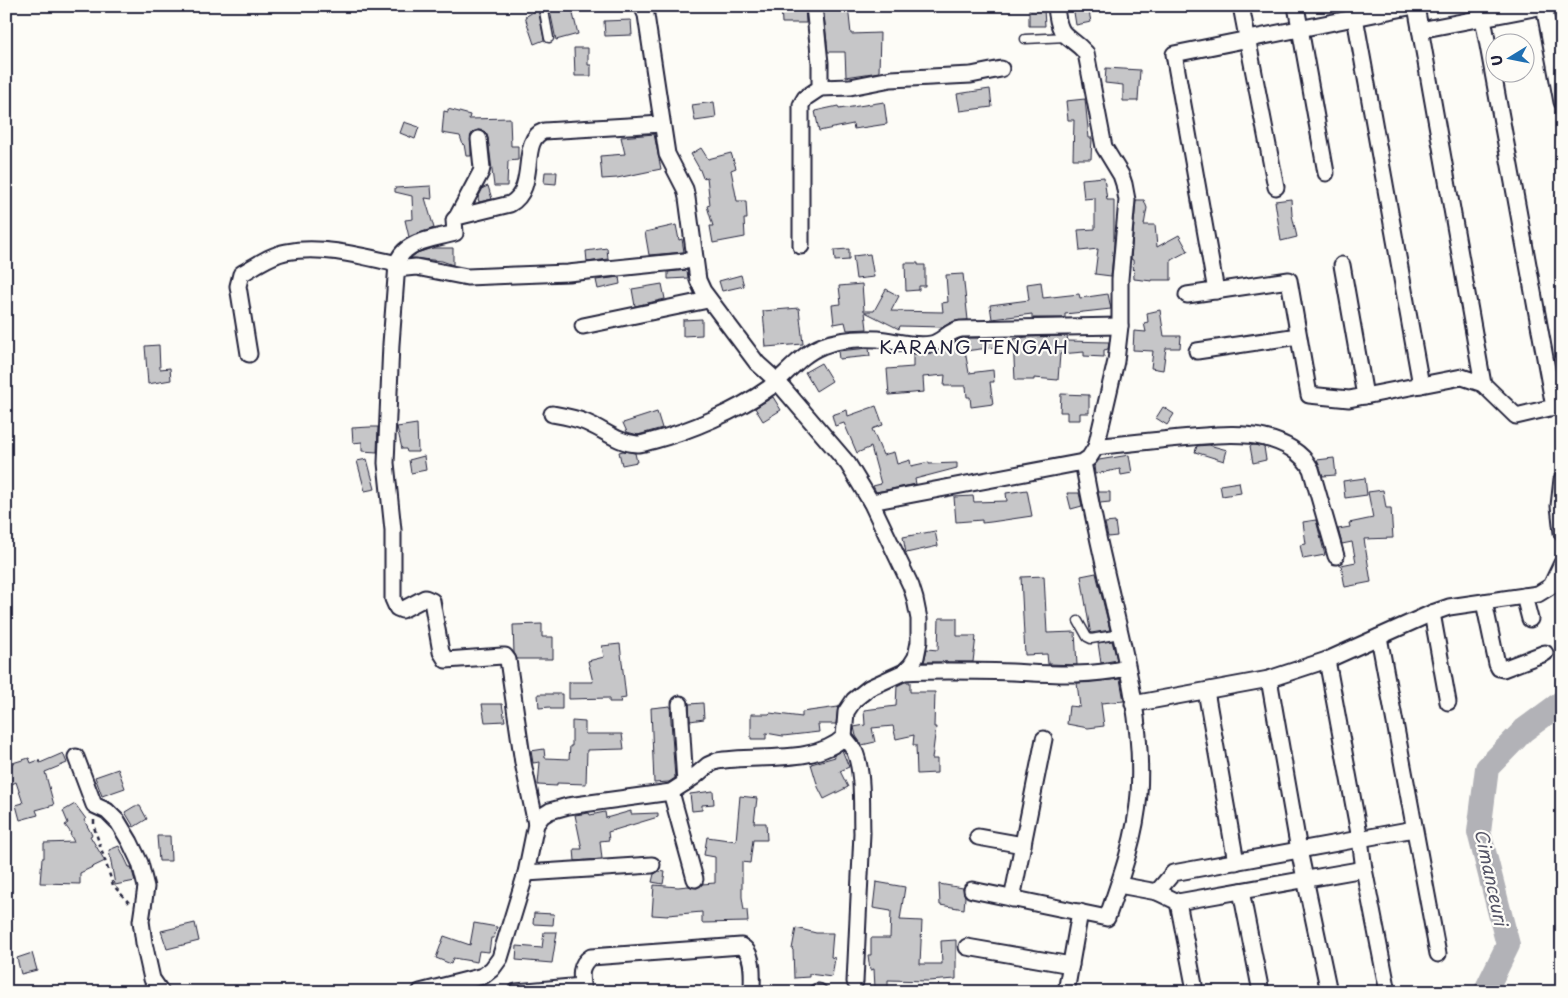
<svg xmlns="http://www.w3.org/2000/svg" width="1568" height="998" viewBox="0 0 1568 998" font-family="'Playpen Sans',sans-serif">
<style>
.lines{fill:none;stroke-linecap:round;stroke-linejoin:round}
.river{stroke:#b2b2b7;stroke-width:24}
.building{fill:#c6c6c8;stroke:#22223b}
.service-casing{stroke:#22223b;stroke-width:11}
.minor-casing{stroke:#22223b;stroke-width:19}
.path{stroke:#22223b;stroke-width:2.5;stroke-dasharray:4 4;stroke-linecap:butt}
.service{stroke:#fdfcf7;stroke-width:8}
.minor{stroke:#fdfcf7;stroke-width:15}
.labels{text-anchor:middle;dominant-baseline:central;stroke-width:4.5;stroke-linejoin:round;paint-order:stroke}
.water-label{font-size:18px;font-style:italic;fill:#545466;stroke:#fdfcf7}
.quarter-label{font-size:19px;letter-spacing:1px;fill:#22223b;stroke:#fdfcf7}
</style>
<rect width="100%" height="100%" fill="#fdfcf7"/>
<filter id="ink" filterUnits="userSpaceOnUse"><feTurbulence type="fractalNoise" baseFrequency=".02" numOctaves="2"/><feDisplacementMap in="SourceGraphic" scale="10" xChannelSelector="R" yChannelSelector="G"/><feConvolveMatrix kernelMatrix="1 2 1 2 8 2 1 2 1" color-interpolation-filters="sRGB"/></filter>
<g filter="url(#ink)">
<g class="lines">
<polyline class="river" points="1485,992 1508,945 1479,832 1487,768 1524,730 1562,702"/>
</g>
<g class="building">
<polygon points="549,6 571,6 578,34 556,40"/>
<polygon points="781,6 805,6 806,23 782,23"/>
<polygon points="823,6 848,6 851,34 880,33 879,72 846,77 845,52 828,52"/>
<polygon points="1073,6 1088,6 1091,22 1076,25"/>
<polygon points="538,9 544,40 534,44 525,17"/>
<polygon points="1029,9 1044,9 1045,26 1029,26"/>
<polygon points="631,20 632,35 605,36 604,21"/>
<polygon points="574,48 588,48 588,65 591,65 591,76 575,76"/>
<polygon points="1106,68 1140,70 1138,101 1123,101 1123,85 1105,83"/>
<polygon points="990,89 992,107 960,111 957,94"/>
<polygon points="1085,99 1089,138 1092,138 1091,159 1073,159 1074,120 1068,120 1066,101"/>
<polygon points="714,102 716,118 695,121 692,105"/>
<polygon points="884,102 887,124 854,129 853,124 819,131 815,111 838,106 839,109"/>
<polygon points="448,109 470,115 469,119 510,118 511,146 518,146 518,160 508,161 507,186 494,186 488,138 483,131 478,130 471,135 471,156 466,156 464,144 463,145 460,136 442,133 444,111 448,112"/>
<polygon points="404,122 419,127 415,139 400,133"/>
<polygon points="654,134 661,169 617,178 602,179 600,156 625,154 621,137"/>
<polygon points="701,148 708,159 731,153 736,168 731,170 737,201 746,201 747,219 744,219 745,237 713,243 710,226 713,226 707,206 710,205 707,177 703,178 700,170 691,154"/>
<polygon points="545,172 557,172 556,184 544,183"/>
<polygon points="1104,177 1107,200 1114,200 1114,244 1111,276 1095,274 1098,249 1080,251 1078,230 1095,229 1095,198 1084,199 1082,179"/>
<polygon points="431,186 432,199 425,198 434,228 409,237 405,220 413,219 412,196 395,192 395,188"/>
<polygon points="488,186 492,199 479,202 478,198 483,188"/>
<polygon points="1291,199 1292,215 1297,237 1281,241 1275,201"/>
<polygon points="1136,200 1144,200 1147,208 1144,225 1155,225 1157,247 1179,235 1188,251 1171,260 1171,280 1152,280 1152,281 1134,279 1133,260 1131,259"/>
<polygon points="676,225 679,240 682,239 684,252 649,255 645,232"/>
<polygon points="432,248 453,248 453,265 442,261 411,258 417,253"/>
<polygon points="607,248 608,259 587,262 586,251"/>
<polygon points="849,249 849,260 835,261 834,250"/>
<polygon points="870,254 874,277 856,279 853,256"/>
<polygon points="905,263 918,263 918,265 925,265 925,286 919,286 919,290 906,291"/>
<polygon points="687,270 688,278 668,279 668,272"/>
<polygon points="963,274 968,320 954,321 943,327 900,326 899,329 865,312 867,329 847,330 845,322 834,324 832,305 841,304 839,286 862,284 864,311 874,311 886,289 899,296 891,311 943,312 942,303 948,302 946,275"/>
<polygon points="741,275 744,286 722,291 719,281"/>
<polygon points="619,277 620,284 598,289 596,280"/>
<polygon points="1041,282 1043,298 1079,294 1080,298 1108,294 1111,309 1065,314 1065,318 1032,318 1032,314 992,319 990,305 1029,300 1027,284"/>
<polygon points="662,284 665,299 635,306 632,289"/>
<polygon points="799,308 803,344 766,347 763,311"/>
<polygon points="1160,310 1164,336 1181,336 1180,348 1166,348 1163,370 1151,368 1153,351 1133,350 1134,331 1146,332 1144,323 1148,322 1147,313"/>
<polygon points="702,319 702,335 683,336 683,320"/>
<polygon points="1067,336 1068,341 1109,342 1108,349 1104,350 1104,357 1084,356 1084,352 1060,354 1058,380 1034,378 1034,380 1015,380 1013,339 1027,337"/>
<polygon points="995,338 996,347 965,351 969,373 993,370 994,382 990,382 993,404 971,407 970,397 967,397 966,386 944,386 945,375 923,377 924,392 889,395 887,369 913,367 913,354 932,353 943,349 952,349 951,344 962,338"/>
<polygon points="159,345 160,369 170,368 171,380 148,384 145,346"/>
<polygon points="869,348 870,356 839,359 838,351"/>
<polygon points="821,363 832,381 816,391 805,372"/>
<polygon points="1061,394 1089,395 1089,413 1080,413 1080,420 1067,420 1067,412 1060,412"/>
<polygon points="773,397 781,410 763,421 755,408"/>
<polygon points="876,406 883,425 872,429 883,455 894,452 897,464 910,460 911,466 929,462 929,464 957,463 957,468 915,479 916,484 876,492 873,486 881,484 871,447 857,453 844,423 835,426 832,415 847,410 848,416"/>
<polygon points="1163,407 1174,414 1167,425 1156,418"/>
<polygon points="657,412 662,428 638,435 627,432 623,423"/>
<polygon points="417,424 418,452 407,452 406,449 402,449 397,427"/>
<polygon points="370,427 378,427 377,452 362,451 362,442 353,443 352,428"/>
<polygon points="1209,445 1227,450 1224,461 1195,452 1197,446"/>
<polygon points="1254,445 1264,447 1266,460 1253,463 1250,446"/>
<polygon points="623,451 635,453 637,462 622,465 619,452"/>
<polygon points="1129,455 1132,473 1121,475 1120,469 1095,474 1094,466 1099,460"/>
<polygon points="424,456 426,470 411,473 409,460"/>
<polygon points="1334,458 1336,475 1323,476 1317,460"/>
<polygon points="367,459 375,489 365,491 357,461"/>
<polygon points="1365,478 1367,495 1345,498 1343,481"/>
<polygon points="1239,482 1241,493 1222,496 1220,485"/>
<polygon points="1027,490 1032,516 991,522 982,523 982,520 956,522 954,497 973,496 974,502 1007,501 1006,493"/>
<polygon points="1383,490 1386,508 1391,508 1393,538 1364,539 1371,582 1345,587 1341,565 1356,562 1352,542 1342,544 1338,529 1350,527 1349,523 1373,518 1368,492"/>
<polygon points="1098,492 1110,492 1110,502 1100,503"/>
<polygon points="1067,493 1079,493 1082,506 1071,509"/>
<polygon points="1316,520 1325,555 1303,559 1300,545 1306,544 1303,522"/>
<polygon points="1115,522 1117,536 1108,537 1105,523"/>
<polygon points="935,531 938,546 906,553 903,537"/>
<polygon points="1096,573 1110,630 1091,633 1090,630 1081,576"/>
<polygon points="1044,576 1047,633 1075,632 1077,665 1048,664 1047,654 1025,655 1021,577"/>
<polygon points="939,618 957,618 957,636 976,636 973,662 924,662 927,649 938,650"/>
<polygon points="542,624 542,637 553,637 553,659 517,659 514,653 513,625"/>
<polygon points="1112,641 1117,660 1101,663 1098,643"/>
<polygon points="620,644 626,698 620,699 621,702 609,702 609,698 569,699 569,682 593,682 588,661 604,657 602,646"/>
<polygon points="1120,679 1124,701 1101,703 1104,726 1088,728 1067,724 1069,706 1080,707 1077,683"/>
<polygon points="905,682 910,682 910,692 935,692 934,727 936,727 932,759 937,759 937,773 917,774 916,745 913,745 914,735 896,739 893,726 872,728 875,742 862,745 856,736 854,727 865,725 864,710 896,706 897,686"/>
<polygon points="538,694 562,694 562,709 550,709 550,707 539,708"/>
<polygon points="703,703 704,719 690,721 689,704"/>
<polygon points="482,704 502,704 505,721 485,722"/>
<polygon points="670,706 675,778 669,782 654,783 651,708"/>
<polygon points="838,707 836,724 818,724 819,732 783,736 766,733 766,739 751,739 751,714 769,714 770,713 802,717 802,712"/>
<polygon points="572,721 585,722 585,734 622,734 624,749 587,750 586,784 557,783 557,786 538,785 540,762 533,763 531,751 544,749 545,758 569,759 570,746 572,746"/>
<polygon points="842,750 849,767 840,771 848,787 824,799 818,787 811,764 835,757 834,755"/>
<polygon points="63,753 67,763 45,772 54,805 36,810 38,815 20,820 16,805 23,803 16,782 12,784 6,765 29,758 31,763 39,760 40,763"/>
<polygon points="118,769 125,788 102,796 95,777"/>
<polygon points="713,791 714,804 702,805 702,810 692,811 690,794"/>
<polygon points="740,796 757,798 754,823 766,823 767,840 753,840 750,863 742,862 742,897 744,910 747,910 748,922 702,923 702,912 668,915 668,916 652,915 654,885 678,887 688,886 697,888 702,884 715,883 715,857 704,855 707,837 736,841"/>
<polygon points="75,804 86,819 84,820 92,835 90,836 105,861 80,873 80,884 40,883 42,858 44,858 44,843 74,842 70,834 71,833 65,825 68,823 63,811"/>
<polygon points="135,806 140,806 147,819 134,827 125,812"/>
<polygon points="631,811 631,814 658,813 658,817 608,832 609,840 600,841 602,859 575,861 574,849 582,849 575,815 589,813 590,815 605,812 606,818"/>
<polygon points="157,836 170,836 171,861 159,861"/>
<polygon points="119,846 129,867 131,867 135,881 115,885 109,850"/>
<polygon points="659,871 665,872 663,884 652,882 654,874"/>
<polygon points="876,882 905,887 900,920 922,921 920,964 942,964 941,941 956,940 956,979 928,981 888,980 888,987 875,988 874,969 870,970 868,955 871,955 871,938 890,938 891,911 873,908"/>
<polygon points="939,884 963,888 965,897 964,909 940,905"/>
<polygon points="534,913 554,914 553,925 533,924"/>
<polygon points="195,923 199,941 167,949 161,931"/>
<polygon points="474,923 497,927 494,938 491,938 489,952 479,951 477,962 453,958 451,964 436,958 444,936 470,945"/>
<polygon points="796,928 816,933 833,933 831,957 835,958 832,977 809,974 809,977 794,978 793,950 792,949"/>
<polygon points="544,932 557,932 552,963 516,960 517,946 542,948"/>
<polygon points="32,953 37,970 21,974 17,958"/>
</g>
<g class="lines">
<defs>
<g id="service">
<polyline points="543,6 549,38"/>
<polyline points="1025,39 1067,37"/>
<polyline points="1078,621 1087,637 1091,639 1120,634"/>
</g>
<g id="minor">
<polyline points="1241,6 1276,187"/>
<polyline points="1296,6 1326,173"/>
<polyline points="1353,6 1421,385"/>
<polyline points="1416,6 1483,384 1516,416 1554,407 1483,18"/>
<polyline points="1544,6 1562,102"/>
<polyline points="1420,30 1544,6"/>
<polyline points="820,88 850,87 891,79 971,75 1001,69"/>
<polyline points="457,217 481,172 482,168 479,139"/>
<polyline points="801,246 801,105 805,98 820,88 820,63 814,6"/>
<polyline points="1342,265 1365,396"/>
<polyline points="396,269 416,267 467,277 568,273 695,260"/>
<polyline points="1216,291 1174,54 1414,6"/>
<polyline points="1187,295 1289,280 1309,395 1349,399 1462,377 1483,384"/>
<polyline points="583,326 708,300"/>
<polyline points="1197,351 1298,336"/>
<path d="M249,354L238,286L241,274C254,267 270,255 286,252C322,245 362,256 397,264"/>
<path d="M552,414C563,416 575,418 585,422C603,429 618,443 637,444C642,444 647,442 652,441C690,431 737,411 769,388C787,374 801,354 822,346C839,339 861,338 878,339C896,341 913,347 931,344C943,342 947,331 961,329L1120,326"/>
<path d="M1096,447C1128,443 1159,440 1192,437C1215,435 1241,432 1265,438C1283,442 1302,452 1311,469L1336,556"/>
<polyline points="1562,479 1559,506 1562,533"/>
<polyline points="871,502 1083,462"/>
<polyline points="1524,596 1530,619"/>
<polyline points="1484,602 1497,664 1499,668 1503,669 1545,653"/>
<polyline points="1432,613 1448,702"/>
<polyline points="1379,637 1438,954"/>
<polyline points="1327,660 1360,839 1364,869 1388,992"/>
<path d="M904,672C940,670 976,671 1012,672C1053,674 1086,677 1127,668"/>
<polyline points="1269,679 1299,850 1329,992"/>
<polyline points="1206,691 1236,862"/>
<polyline points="680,704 685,783"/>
<polyline points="1133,704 1269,679 1327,660 1432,613 1449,607 1538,594 1551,586 1562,563"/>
<path d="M844,737C847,741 851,745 854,750C864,771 861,809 862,833L855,982"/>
<polyline points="76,757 94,805 107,811 118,822 130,842 140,863 146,887 141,921 144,943 152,979 161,992"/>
<polyline points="671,792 695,879"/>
<path d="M536,824L523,763L508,660L505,656H502L446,660L441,652L432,601L425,598L402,610L397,608L393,599V530L386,463L391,344L397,264C403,240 435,239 455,233L454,220L457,217L510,204C539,188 518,140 544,131L662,124"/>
<polyline points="978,837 1023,845"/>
<polyline points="526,873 652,865"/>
<polyline points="1119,885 1157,892 1178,902 1364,869"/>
<path d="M972,890L1107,918C1121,878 1136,836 1139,794C1144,722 1123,646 1107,577C1098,539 1090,500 1083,462L1089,458L1096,447L1116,361L1120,326V279L1127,200L1124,184L1121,175L1104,147L1086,53C1067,32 1059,41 1056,6"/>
<polyline points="1241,891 1261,992"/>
<polyline points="1157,892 1173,873 1414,829"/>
<polyline points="1012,899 1044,739"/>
<polyline points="1178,902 1194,985"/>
<polyline points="967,947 1071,965"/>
<path d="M420,992L483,976L492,969L500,958L526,873L536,824L542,816L550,811L568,806L671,792L694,777L708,765L717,761C755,754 815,765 844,737L846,712L854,700L869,688L904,672L911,665L916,657L919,642V619L915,599L911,586L871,502L848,464L777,381L757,363L703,291L698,280L687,198L685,189L667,154L646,15L642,6"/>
<polyline points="516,992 582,986"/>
<path d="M583,992C581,978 578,965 591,957L741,946C755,953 752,978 752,992"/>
<polyline points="817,992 819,992"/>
<polyline points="1066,992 1080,912"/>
</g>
</defs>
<use href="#service" class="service-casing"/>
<use href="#minor" class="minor-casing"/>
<polyline class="path" points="94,820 94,827 113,885 129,903"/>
<use href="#service" class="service"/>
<use href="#minor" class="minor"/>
</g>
</g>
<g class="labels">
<g class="water-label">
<text transform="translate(1492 877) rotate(78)">Cimanceuri</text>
</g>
<g class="quarter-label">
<text x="974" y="346">KARANG TENGAH</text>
</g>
</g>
<rect width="1568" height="998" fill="none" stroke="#fdfcf7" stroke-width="25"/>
<rect x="12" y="12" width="1543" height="973" fill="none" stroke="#22223b" stroke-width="2" filter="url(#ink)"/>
<g transform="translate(1510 58) rotate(260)"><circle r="24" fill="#fdfcf7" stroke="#a5a5ac"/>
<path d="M0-4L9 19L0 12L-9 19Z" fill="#1f6fb2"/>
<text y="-8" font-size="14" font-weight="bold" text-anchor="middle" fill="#22223b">U</text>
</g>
</svg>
